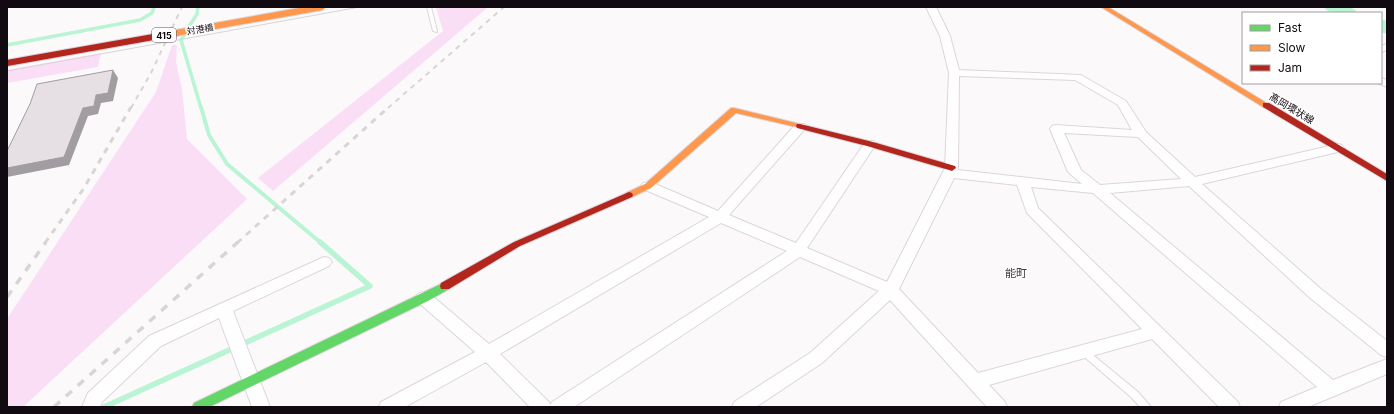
<svg xmlns="http://www.w3.org/2000/svg" width="1394" height="414" viewBox="0 0 1394 414" font-family="Inter,'Noto Sans JP',sans-serif">
<style>
.green{fill:#f9def5}
.lines{fill:none;stroke-linecap:round;stroke-linejoin:round}
.stream-far2{stroke:#b9f4d4;stroke-width:3.5}
.stream-far1{stroke:#b9f4d4;stroke-width:4}
.stream{stroke:#b9f4d4;stroke-width:5.5}
.river{fill:#b9f4d4;fill-rule:evenodd}
.lane-casing{stroke:#dcd6db;stroke-width:2}
.street-casing{stroke:#dcd6db;stroke-width:2}
.fast-casing{stroke:#dcd6db;stroke-width:2}
.slow-casing{stroke:#dcd6db;stroke-width:2}
.jam-casing{stroke:#dcd6db;stroke-width:2}
.lane{fill:#fffefe;fill-rule:evenodd}
.street{fill:#fffefe;fill-rule:evenodd}
.fast{fill:#63d668;fill-rule:evenodd}
.slow{fill:#ff974d;fill-rule:evenodd}
.jam{fill:#b3261e;fill-rule:evenodd}
.tram{stroke:#d7d5d6;stroke-width:1}
.rail-far2{stroke:#d7d5d6;stroke-width:2;stroke-dasharray:5 5;stroke-linecap:butt}
.rail-far1{stroke:#d7d5d6;stroke-width:3;stroke-dasharray:6 6;stroke-linecap:butt}
.rail{stroke:#d7d5d6;stroke-width:3.5;stroke-dasharray:8 8;stroke-linecap:butt}
.slow-bridge-casing{stroke:#d8d5d7;stroke-width:8;stroke-linecap:butt}
.jam-bridge-casing{stroke:#d8d5d7;stroke-width:8;stroke-linecap:butt}
.slow-bridge{stroke:#ff974d;stroke-width:6}
.jam-bridge{stroke:#b3261e;stroke-width:6}
.shaded-wall{fill:#a19da0}
.building{fill:#e6e0e5;stroke:#a19da0}
.labels{text-anchor:middle;dominant-baseline:central;stroke-width:3.5;stroke-linejoin:round;paint-order:stroke}
.far-street-label{font-size:9px;fill:#120a11;stroke:#fff}
.shield{fill:#fff;stroke:#595458;stroke-width:1}
.shield-label{font-size:9px;font-weight:bold;fill:#120a11}
.street-label{font-size:10px;fill:#120a11;stroke:#fff}
.neighbourhood-label{font-size:11px;fill:#4b3848;stroke:#fff}
</style>
<rect width="100%" height="100%" fill="#fcf9fb"/>
<g class="green">
<polygon points="436,7 488,7 273,191 258,178 443,31"/>
<polygon points="172,45 177,45 176,63 182,89 187,139 247,199 23,407 7,407 7,319 156,92"/>
<polygon points="101,53 98,67 7,83 7,70"/>
</g>
<g class="lines">
<g class="stream-far2">
<polyline points="190,25 197,14 198,7"/>
<polyline points="184,35 181,40 201,108"/>
<polyline points="7,45 140,20 152,13 154,7"/>
</g>
<polyline class="stream-far1" points="201,107 209,135 227,164 321,243"/>
<polyline class="stream" points="104,407 370,286 320,242"/>
<g class="river">
<path d="M1324,7C1334,7 1351,3 1358,13C1347,13 1330,17 1324,7Z"/>
<polygon points="1381,19 1387,21 1387,34 1381,32"/>
</g>
<defs>
<g id="lane">
<polygon points="427,7 431,7 437,31 437,32 433,31"/>
<polygon points="1084,349 1087,350 1138,392 1151,407 1140,407 1132,398 1081,354 1080,352 1081,350"/>
</g>
<g id="street">
<path d="M926,7H936L950,36L959,70L1081,75L1126,101L1146,132L1195,177L1338,144L1342,145L1344,148L1342,151L1202,184L1321,289L1387,341V357L1381,355L1309,297L1189,186L1110,193L1333,380L1387,359V374L1308,407H1279L1281,402L1317,387L1093,193L1031,187L1038,208L1238,402L1240,407H1219L1152,339L989,385L1005,402L1007,407H987L890,300L822,363L756,407H732L734,402L810,353L879,291L800,257L574,407H530L486,362L405,407H379L381,402L475,352L418,302L416,298L418,294L424,292L430,294L489,344L709,217L643,189L641,186L643,183L648,182L653,183L718,211L796,124H804L806,127L804,130L729,215L796,243L866,141H874L876,144L807,248L887,282L945,168L949,73L940,36ZM959,76L1075,80L1118,105L1132,130L1056,125L1052,126L1050,129L1068,172L1082,184L958,170ZM1064,133L1138,137L1181,179L1100,185L1081,170ZM954,178L1017,185L1027,213L1142,329L978,373L899,289ZM721,223L787,251L552,402L550,405L549,402L500,354Z"/>
<polygon points="1387,44 1387,50 1381,52 1381,46"/>
<polygon points="1381,78 1387,80 1387,87 1377,83 1381,83"/>
<polygon points="324,257 329,258 332,262 329,266 233,311 270,407 252,407 219,318 161,346 102,402 100,407 82,407 88,393 149,336"/>
</g>
<polygon id="fast" points="445,282 449,283 450,286 449,289 428,301 209,407 192,407 194,403"/>
<g id="slow">
<polygon points="1101,7 1108,7 1270,105 1269,107 1263,107"/>
<polygon points="731,108 734,108 800,124 804,126 800,128 736,113 651,188 632,197 626,197 625,195 626,193 645,184"/>
</g>
<g id="jam">
<polygon points="1263,103 1269,103 1387,174 1387,181 1263,107"/>
<polygon points="797,124 800,124 873,142 955,166 956,168 952,171 949,170 867,146 797,128 796,126"/>
<polygon points="629,192 632,193 633,195 632,197 520,246 449,289 441,289 440,286 441,283 514,242"/>
</g>
</defs>
<use href="#lane" class="lane-casing"/>
<use href="#street" class="street-casing"/>
<use href="#fast" class="fast-casing"/>
<use href="#slow" class="slow-casing"/>
<use href="#jam" class="jam-casing"/>
<use href="#lane" class="lane"/>
<use href="#street" class="street"/>
<use href="#fast" class="fast"/>
<use href="#slow" class="slow"/>
<use href="#jam" class="jam"/>
<polyline class="tram" points="7,71 360,7"/>
<g class="rail-far2">
<polyline points="131,108 151,73 182,7"/>
<polyline points="388,108 504,7"/>
</g>
<g class="rail-far1">
<polyline points="45,243 84,188 131,107"/>
<polyline points="237,243 389,107"/>
</g>
<g class="rail">
<polyline points="7,297 46,242"/>
<polyline points="54,407 238,242"/>
</g>
<defs>
<polyline id="slow-bridge" points="159,36 322,7"/>
<polyline id="jam-bridge" points="7,63 159,36"/>
</defs>
<use href="#slow-bridge" class="slow-bridge-casing"/>
<use href="#jam-bridge" class="jam-bridge-casing"/>
<use href="#slow-bridge" class="slow-bridge"/>
<use href="#jam-bridge" class="jam-bridge"/>
</g>
<polygon class="shaded-wall" points="113,70 118,78 113,101 101,103 98,114 88,116 69,165 7,177 7,168 83,108 96,95"/>
<polygon class="building" points="113,70 108,93 96,95 94,106 83,108 64,157 7,168 7,151 30,104 37,84"/>
<g class="labels">
<g class="far-street-label">
<text transform="translate(200 29) rotate(-10)">対港橋</text>
</g>
<rect class="shield" x="152" y="28" width="24" height="14" rx="3"/>
<g class="shield-label">
<text x="164" y="35">415</text>
</g>
<g class="street-label">
<text transform="translate(1292 108) rotate(31)">高岡環状線</text>
</g>
<g class="neighbourhood-label">
<text x="1016" y="273">能町</text>
</g>
</g>
<rect width="1394" height="414" fill="none" stroke="#120a11" stroke-width="16"/>
<rect x="1242" y="12" width="140" height="72" fill="#ffffff" stroke="#a09da0"/>
<rect x="1250" y="25" width="20" height="6" fill="#63d668" stroke="#a09da0"/>
<text x="1278" y="32" font-size="12" fill="#120a11">Fast</text>
<rect x="1250" y="45" width="20" height="6" fill="#ff974d" stroke="#a09da0"/>
<text x="1278" y="52" font-size="12" fill="#120a11">Slow</text>
<rect x="1250" y="65" width="20" height="6" fill="#b3261e" stroke="#a09da0"/>
<text x="1278" y="72" font-size="12" fill="#120a11">Jam</text>
</svg>
